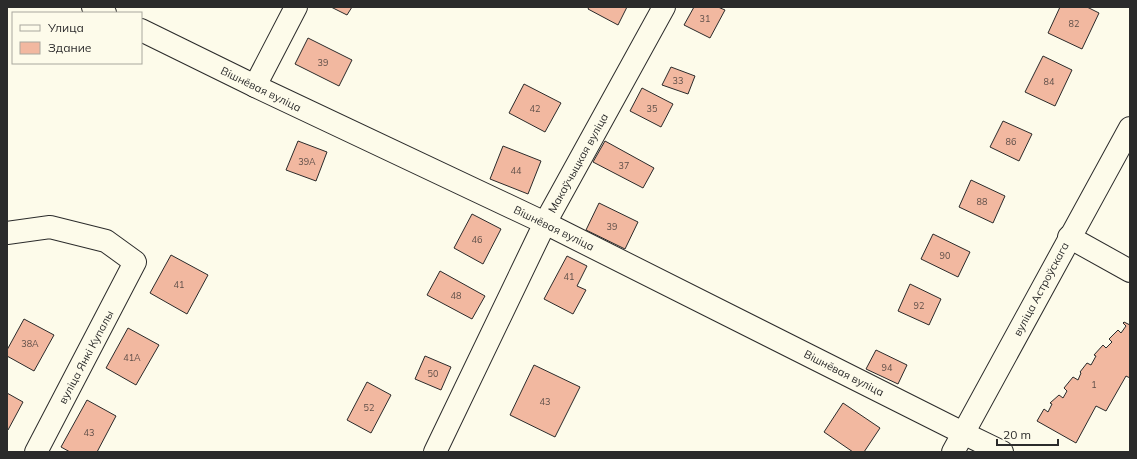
<svg xmlns="http://www.w3.org/2000/svg" width="1137" height="459" viewBox="0 0 1137 459" font-family="Mulish,sans-serif">
<style>
.building{fill:#f2b8a0;stroke:#2b2b2b}
.lines{fill:none;stroke-linecap:round;stroke-linejoin:round}
.minor-casing{stroke:#2b2b2b;stroke-width:24}
.minor{stroke:#fdfbea;stroke-width:22}
.labels{text-anchor:middle;dominant-baseline:central;stroke-width:3;stroke-linejoin:round;paint-order:stroke}
.number-label{font-size:9px;fill:#5d4e48}
.street-label{font-size:11px;fill:#2b2b2b;stroke:#fdfbea}
</style>
<rect width="100%" height="100%" fill="#fdfbea"/>
<g class="building">
<polygon points="331,7 352,7 347,15"/>
<polygon points="589,7 627,7 618,25 588,9"/>
<polygon points="694,7 718,7 725,10 710,38 684,25"/>
<polygon points="1060,7 1087,7 1099,13 1082,49 1048,33"/>
<polygon points="308,38 352,60 339,86 295,64"/>
<polygon points="1043,56 1072,70 1055,106 1025,92"/>
<polygon points="671,67 695,76 688,94 662,85"/>
<polygon points="524,84 561,103 545,132 509,113"/>
<polygon points="642,88 673,104 661,127 630,111"/>
<polygon points="1003,121 1032,134 1019,161 990,147"/>
<polygon points="298,141 327,152 316,181 286,170"/>
<polygon points="605,141 654,168 643,188 593,162"/>
<polygon points="503,146 541,161 528,194 490,179"/>
<polygon points="971,180 1005,196 993,223 959,207"/>
<polygon points="599,203 638,222 625,249 586,230"/>
<polygon points="472,214 501,229 483,264 454,248"/>
<polygon points="933,234 970,252 958,277 921,259"/>
<polygon points="171,255 208,275 187,314 150,293"/>
<polygon points="567,256 587,266 577,286 586,290 573,314 544,299"/>
<polygon points="440,271 485,296 472,319 427,295"/>
<polygon points="910,284 941,299 929,325 898,311"/>
<polygon points="24,319 54,335 34,371 7,356 7,350"/>
<polygon points="1124,322 1130,325 1130,378 1126,376 1106,411 1096,406 1076,443 1037,421 1044,409 1048,412 1052,404 1050,403 1059,395 1063,398 1067,391 1064,388 1073,377 1078,380 1081,373 1080,372 1087,363 1091,365 1096,356 1094,355 1103,345 1106,348 1112,342 1109,339 1118,330 1121,333 1126,326 1123,323"/>
<polygon points="128,328 159,345 136,385 106,368"/>
<polygon points="876,350 907,365 898,384 866,369"/>
<polygon points="425,356 451,367 441,390 415,379"/>
<polygon points="534,365 580,387 555,437 510,415"/>
<polygon points="367,382 391,395 371,433 347,420"/>
<polygon points="7,393 23,402 8,430 7,430"/>
<polygon points="87,400 116,416 97,452 70,452 61,447"/>
<polygon points="843,403 880,428 864,452 853,452 824,432"/>
</g>
<g class="lines">
<defs>
<g id="minor">
<polyline points="93,7 105,13"/>
<polyline points="141,30 255,86 545,223 963,433 1002,452"/>
<polyline points="255,86 296,7"/>
<polyline points="7,233 50,227 106,241 135,262 36,452"/>
<polyline points="1069,237 1130,271"/>
<polyline points="435,452 545,223 664,7"/>
<polyline points="953,452 1130,128"/>
</g>
</defs>
<use href="#minor" class="minor-casing"/>
<use href="#minor" class="minor"/>
</g>
<g class="labels">
<g class="number-label">
<text x="705" y="18">31</text>
<text x="1074" y="23">82</text>
<text x="323" y="62">39</text>
<text x="678" y="80">33</text>
<text x="1049" y="81">84</text>
<text x="535" y="108">42</text>
<text x="652" y="108">35</text>
<text x="1011" y="141">86</text>
<text x="307" y="161">39А</text>
<text x="624" y="165">37</text>
<text x="516" y="170">44</text>
<text x="982" y="201">88</text>
<text x="612" y="226">39</text>
<text x="477" y="239">46</text>
<text x="945" y="255">90</text>
<text x="569" y="276">41</text>
<text x="179" y="284">41</text>
<text x="456" y="295">48</text>
<text x="919" y="305">92</text>
<text x="30" y="343">38А</text>
<text x="132" y="357">41А</text>
<text x="887" y="367">94</text>
<text x="433" y="373">50</text>
<text x="1094" y="384">1</text>
<text x="545" y="401">43</text>
<text x="369" y="407">52</text>
<text x="89" y="432">43</text>
</g>
<g class="street-label">
<text transform="translate(261 89) rotate(26)">Вішнёвая вуліца</text>
<text transform="translate(578 163) rotate(-61)">Макаўчыцкая вуліца</text>
<text transform="translate(554 228) rotate(26)">Вішнёвая вуліца</text>
<text transform="translate(1041 289) rotate(-62)">вуліца Астроўскага</text>
<text transform="translate(86 357) rotate(-62)">вуліца Янкі Купалы</text>
<text transform="translate(844 373) rotate(27)">Вішнёвая вуліца</text>
</g>
</g>
<rect width="1137" height="459" fill="none" stroke="#2b2b2b" stroke-width="16"/>
<rect x="12" y="12" width="130" height="52" fill="#fdfbea" stroke="#a9a89e"/>
<rect x="20" y="25" width="20" height="6" fill="#fdfbea" stroke="#a9a89e"/>
<text x="48" y="32" font-size="12" fill="#2b2b2b">Улица</text>
<rect x="20" y="42" width="20" height="12" fill="#f2b8a0" stroke="#a9a89e"/>
<text x="48" y="52" font-size="12" fill="#2b2b2b">Здание</text>
<path d="M997 439v6h61v-6" fill="none" stroke="#2b2b2b" stroke-width="2"/>
<text x="1003" y="439" font-size="12" fill="#2b2b2b" stroke="#fdfbea" stroke-width="3" paint-order="stroke">20 m</text>
</svg>
